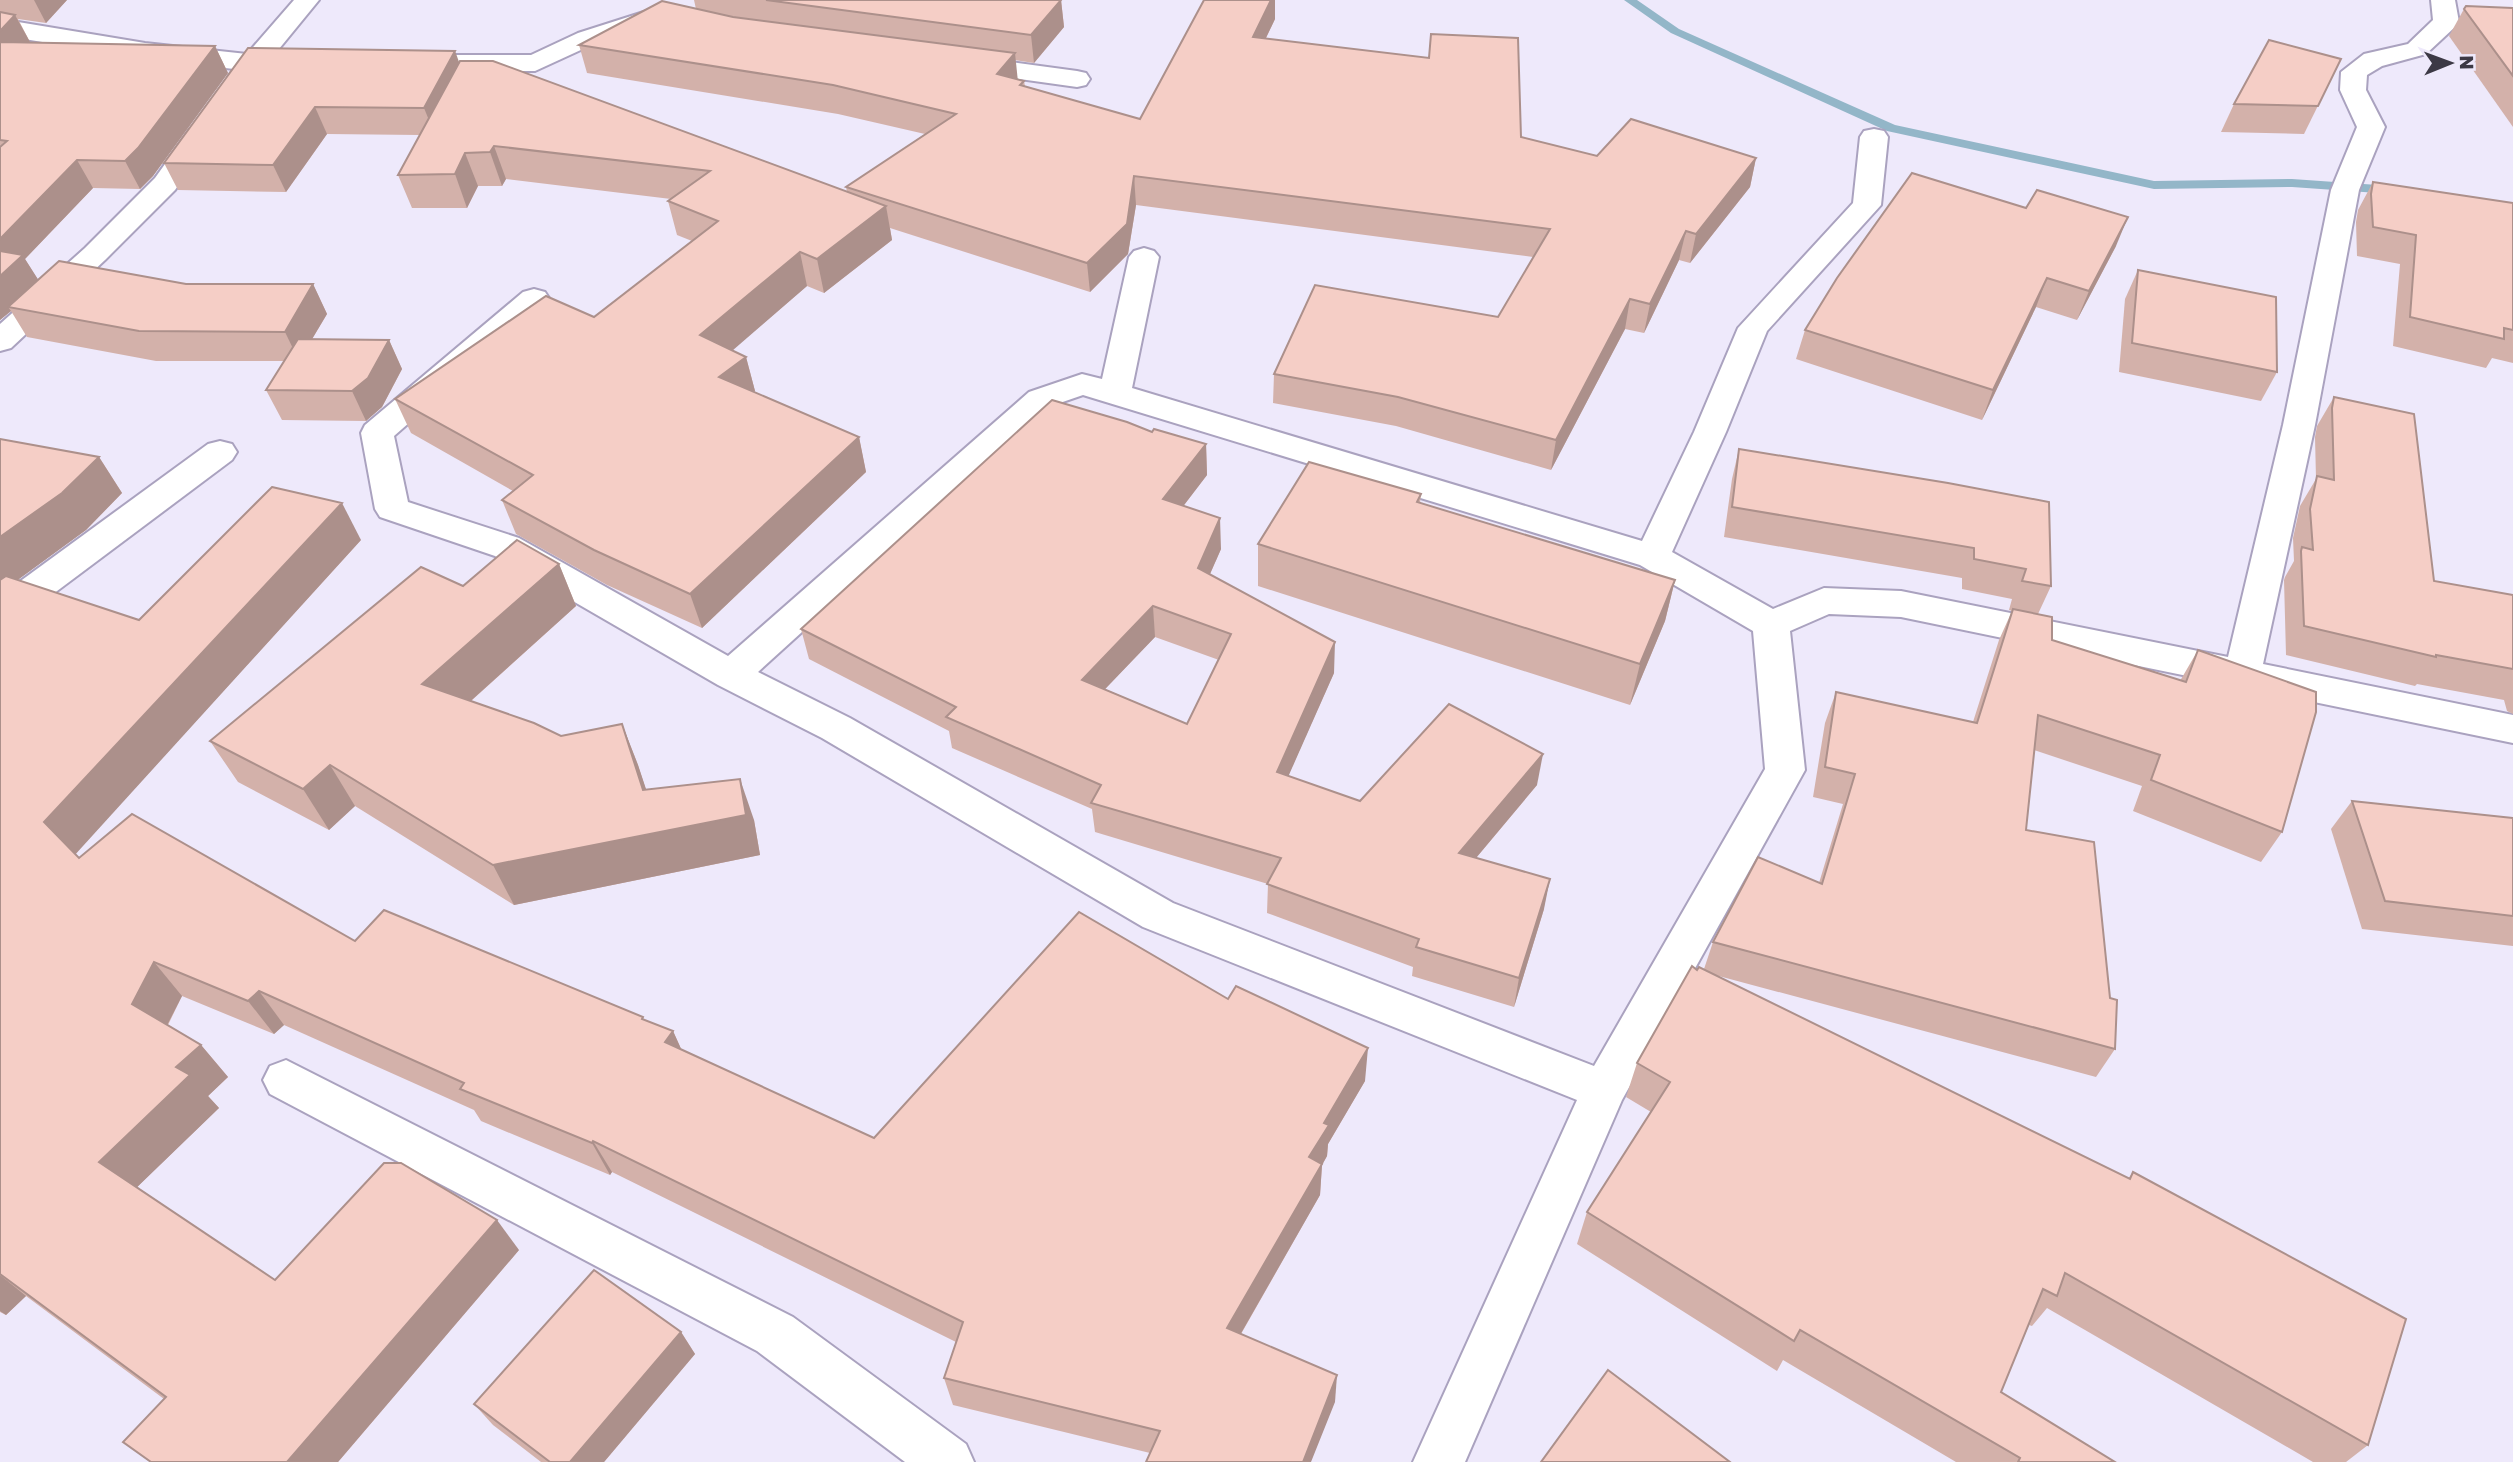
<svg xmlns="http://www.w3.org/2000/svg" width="2513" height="1462" viewBox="0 0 2513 1462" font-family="'Golos Text',sans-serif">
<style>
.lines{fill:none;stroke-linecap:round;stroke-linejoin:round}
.stream{fill:#93b6c8;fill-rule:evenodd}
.street-casing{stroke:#aaa2bf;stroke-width:4}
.street{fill:#fff;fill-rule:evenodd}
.wall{fill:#d3b1aa;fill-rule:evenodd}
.shaded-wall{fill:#ac908b}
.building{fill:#f5cec6;stroke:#ac908b;stroke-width:2;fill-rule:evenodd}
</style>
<rect width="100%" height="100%" fill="#eee9fb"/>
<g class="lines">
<polygon class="stream" points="1624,0 1637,0 1679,29 1895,125 2154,181 2292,179 2392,186 2398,190 2392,194 2292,187 2154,189 1887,131 1671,33"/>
<defs>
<g id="street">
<path d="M294,0H319L274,55L300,57L304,63L300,69L261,70C251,81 247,86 232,83L228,77L234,69L145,59L0,35V19L145,43L247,54Z"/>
<path d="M2431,0H2455L2459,22L2455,27L2426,54L2382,66L2367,75L2366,90L2385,127L2359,190L2315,425L2263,664L2513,715V743L1901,617L1829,614L1790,631L1805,770L1622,1100L1465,1462H1413L1577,1100L1143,927L822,738L718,685L495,556L380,517L375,509L361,433L365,425L523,292L534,289L545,292L549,298L545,304L394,436L408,502L519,538L728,656L1029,392L1082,374L1102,379L1129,257L1134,251L1144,248L1154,251L1159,257L1132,388L1642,541L1694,432L1738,328L1853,203L1860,137L1864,131L1874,129L1884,131L1888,137L1881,205L1767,331L1726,432L1672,552L1773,609L1824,588L1901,591L2228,657L2283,425L2331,190L2357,127L2340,90L2341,72L2364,54L2408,44L2433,20ZM1083,395L1640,565L1753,631L1765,769L1594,1066L1173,903L850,718L758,672L1051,406Z"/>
<polygon points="650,10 659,13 663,18 659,23 596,43 535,71 446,71 437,69 433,63 437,57 446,55 531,55 578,33"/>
<polygon points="965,56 1077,71 1086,73 1090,79 1086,85 1077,87 956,70 952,64 956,58"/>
<polygon points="200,127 210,129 214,135 175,190 105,260 11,348 0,351 0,324 85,248 155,178 190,129"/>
<polygon points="220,441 232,444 237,452 232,460 13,624 0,628 0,596 208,444"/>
<polygon points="286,1060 793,1317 966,1444 974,1462 905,1462 757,1351 270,1094 263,1080 270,1066"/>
</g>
</defs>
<use href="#street" class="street-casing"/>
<use href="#street" class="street"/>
</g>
<g class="wall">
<polygon points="0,0 67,0 46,23 18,19 30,42 215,46 228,73 153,176 140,189 93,188 25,259 38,280 186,284 313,284 327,314 312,339 389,340 402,369 382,407 366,421 282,420 266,390 284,361 156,361 27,337 11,311 0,320"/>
<polygon points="694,0 1061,0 1064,27 1034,63 1015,60 1017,79 1024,81 1025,86 1140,119 1204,0 1275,0 1275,19 1266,38 1521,137 1597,156 1756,158 1750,187 1690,263 1679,260 1644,333 1625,329 1551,470 1396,426 1273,403 1274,374 1498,317 1533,257 1136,205 1128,254 1090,292 890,228 892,240 824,293 807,286 732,350 746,357 755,391 754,392 859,437 866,472 702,628 607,585 516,534 502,500 513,491 411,433 395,399 594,317 692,241 677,235 668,201 671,199 506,179 502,186 478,186 467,208 412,208 398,175 420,135 327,134 286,192 178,190 164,163 248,48 459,62 847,192 846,187 925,134 838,114 587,73 579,45 696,9"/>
<polygon points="2513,8 2513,127 2449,36 2464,9"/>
<polygon points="2341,59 2304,134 2221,132 2234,104"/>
<polygon points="2373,182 2513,203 2513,363 2492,358 2486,368 2393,346 2400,264 2357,256 2356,222 2358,210"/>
<polygon points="2116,246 2077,320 2036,307 1982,420 1796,359 1805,330"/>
<polygon points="2138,270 2277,372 2261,401 2119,372 2125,299"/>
<polygon points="2334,397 2434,581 2513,595 2513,714 2507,711 2504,700 2417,684 2415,686 2286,655 2284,580 2285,577 2294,561 2293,538 2300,506 2316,479 2315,437 2317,426"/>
<path d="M1152,432L1206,444L1207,475L1184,505L1221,549L1210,574L1334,673L1288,776L1360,801L1537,785L1476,858L1544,909L1514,1007L1412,976L1413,967L1267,913L1268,884L1095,832L1092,809L952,748L949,731L809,659L801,629ZM1155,637L1219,660L1187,724L1105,689Z"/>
<polygon points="0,439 99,457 122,493 86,530 17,580 139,620 361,540 75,854 79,858 355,941 645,1020 673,1031 681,1049 874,1138 1365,1081 1328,1144 1327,1156 1322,1165 1320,1195 1241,1334 1335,1402 1150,1453 953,1405 944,1378 956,1342 612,1172 610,1175 481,1121 474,1110 284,1025 274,1034 182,996 168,1025 201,1045 228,1077 208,1096 219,1108 137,1187 275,1280 519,1250 338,1462 150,1462 123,1442 164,1399 26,1296 6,1315 0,1312"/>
<polygon points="1739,449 1948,483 2051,586 2038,614 2052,640 2180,681 2198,650 2282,832 2261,862 2133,811 2142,786 2034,750 2026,830 2115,1049 2096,1077 1715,975 2128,1179 2133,1172 2368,1445 2346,1462 2313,1462 2047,1308 2032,1326 2029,1325 2001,1392 2115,1462 1956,1462 1783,1360 1777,1371 1577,1244 1587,1212 1651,1112 1626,1097 1637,1063 1697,970 1704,969 1713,942 1819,883 1843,804 1813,797 1825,723 1836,692 1973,722 1999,640 2012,611 2009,610 2012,599 1962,589 1962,578 1724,537 1732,479"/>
<polygon points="1421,494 1420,503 1675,580 1665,621 1630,705 1258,586 1258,544"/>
<polygon points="559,564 576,606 471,701 561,736 622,724 638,765 646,790 754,820 760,855 514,905 355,806 329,830 238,782 210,741 463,586"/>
<polygon points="2352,801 2513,818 2513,946 2362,929 2331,829"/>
<polygon points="681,1332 695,1354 604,1462 541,1462 493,1425 474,1404"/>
</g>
<g class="shaded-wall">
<polygon points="34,0 67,0 46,23"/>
<polygon points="1061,0 1064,27 1034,63 1031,35"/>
<polygon points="1271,0 1275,0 1275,19 1253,65 1253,37"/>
<polygon points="15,15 30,42 0,58 0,31"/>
<polygon points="215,46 228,73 153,176 140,189 125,161"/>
<polygon points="455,51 465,78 435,135 424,108"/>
<polygon points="1015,53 1018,82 997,74"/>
<polygon points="315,107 327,134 286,192 273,165"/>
<polygon points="494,146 506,179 502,186 490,152"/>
<polygon points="465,153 478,186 467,208 455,174"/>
<polygon points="1756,158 1750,187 1690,263 1696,234"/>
<polygon points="77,160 93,188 25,259 41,284 8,307 11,311 0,320 0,239"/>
<polygon points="1134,176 1136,205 1128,254 1090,292 1087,263"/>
<polygon points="886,206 892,240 824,293 817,259"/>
<polygon points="2128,217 2116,246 2077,320 2089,291"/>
<polygon points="1686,231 1679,260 1644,333 1650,304"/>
<polygon points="800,252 807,286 710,370 700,335"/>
<polygon points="2047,278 2036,307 1982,420 1993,390"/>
<polygon points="313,284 327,314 299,361 285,332"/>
<polygon points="1630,299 1625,329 1551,470 1556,440"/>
<polygon points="389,340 402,369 382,407 366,421 352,391"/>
<polygon points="746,357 755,391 728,411 719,377"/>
<polygon points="859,437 866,472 702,628 690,594"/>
<polygon points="1206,444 1207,475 1165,530 1163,499"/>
<polygon points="99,457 122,493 86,530 0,593 0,537"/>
<polygon points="342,503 361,540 73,857 44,822"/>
<polygon points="1220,518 1221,549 1199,599 1198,568"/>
<polygon points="559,564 576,606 444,725 422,684"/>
<polygon points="1675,580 1665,621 1630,705 1640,664"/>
<polygon points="1153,606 1155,637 1085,710 1082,680"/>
<polygon points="1335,642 1334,673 1277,802 1277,772"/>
<polygon points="622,724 638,765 660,831 643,790"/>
<polygon points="1543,754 1537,785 1455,883 1459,853"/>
<polygon points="330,765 355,806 329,830 303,789"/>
<polygon points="740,779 754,820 760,855 514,905 493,865"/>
<polygon points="1550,879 1544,909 1514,1007 1519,978"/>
<polygon points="154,962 182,996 161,1037 132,1004"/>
<polygon points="259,991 284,1025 274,1034 248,1001"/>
<polygon points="673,1031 688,1064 665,1042"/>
<polygon points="201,1045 228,1077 208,1096 219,1108 131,1193 99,1162 176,1067"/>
<polygon points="1368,1048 1365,1081 1328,1144 1327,1156 1322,1165 1320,1195 1228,1356 1227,1328 1309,1157 1324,1123"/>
<polygon points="593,1141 612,1172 610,1175 592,1143"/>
<polygon points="497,1220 519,1250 338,1462 287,1462"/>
<polygon points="0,1275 26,1296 6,1315 0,1311"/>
<polygon points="681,1332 695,1354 604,1462 570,1462"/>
<polygon points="1337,1375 1335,1402 1311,1462 1303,1462"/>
</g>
<g class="building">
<polygon points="766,0 1061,0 1031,35"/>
<polygon points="1204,0 1271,0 1253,37 1429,58 1431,34 1518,38 1521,137 1597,156 1631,119 1756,158 1696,234 1686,231 1650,304 1630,299 1556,440 1398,397 1274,374 1315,285 1498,317 1550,229 1134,176 1127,224 1087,263 846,187 956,114 833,85 579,45 662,1 733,17 1015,53 997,74 1024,81 1020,85 1140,119"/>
<polygon points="2466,6 2513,8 2513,76 2464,9"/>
<polygon points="0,12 15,15 0,31"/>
<polygon points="2269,40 2341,59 2318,106 2234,104"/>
<polygon points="0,42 215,46 138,148 125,161 77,160 0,239 0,147 7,141 0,140"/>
<polygon points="248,48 455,51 424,108 315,107 273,165 164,163"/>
<polygon points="460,61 493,61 886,206 817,259 800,252 700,335 746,357 719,377 859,437 690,594 594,550 502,500 533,475 395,399 546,296 594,317 718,221 668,201 710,171 494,146 490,152 465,153 455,174 398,175"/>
<polygon points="1912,173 2026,208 2037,190 2128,217 2089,291 2047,278 1993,390 1805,330 1837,278"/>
<polygon points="2373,182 2513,203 2513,330 2504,328 2504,339 2410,317 2416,235 2373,227 2371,194"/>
<polygon points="0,251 23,255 0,276"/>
<polygon points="59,261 186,284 313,284 285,332 139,331 8,307"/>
<polygon points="2138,270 2276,297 2277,372 2132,343"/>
<polygon points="298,339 389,340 368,378 352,391 266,390"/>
<polygon points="2334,397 2414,414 2434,581 2513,595 2513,669 2436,655 2436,657 2304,626 2301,551 2302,547 2313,550 2310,509 2317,476 2334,480 2332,408"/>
<path d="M1052,400L1127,422L1152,432L1154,429L1206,444L1163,499L1220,518L1198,568L1335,642L1277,772L1360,801L1449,704L1543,754L1459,853L1550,879L1519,978L1416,947L1419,939L1267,884L1281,858L1091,803L1101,785L946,717L956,707L801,629ZM1153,606L1231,634L1187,724L1082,680Z"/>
<polygon points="0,439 99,457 62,493 0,537"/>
<polygon points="1739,449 1948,483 2049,502 2051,586 2022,581 2026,569 1974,559 1974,548 1732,507"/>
<polygon points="1309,462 1421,494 1417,502 1675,580 1640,664 1258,544"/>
<polygon points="272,487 342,503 44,822 79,858 132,814 355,941 384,910 643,1017 642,1019 673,1031 665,1042 874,1138 1079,912 1228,999 1236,986 1368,1048 1324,1123 1329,1125 1309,1157 1322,1164 1227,1328 1337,1375 1303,1462 1146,1462 1160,1431 944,1378 963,1322 593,1141 592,1143 460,1089 464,1083 259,991 248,1001 154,962 132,1004 201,1045 176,1067 190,1075 99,1162 275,1280 384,1163 401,1163 497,1220 287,1462 151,1462 123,1442 166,1397 0,1274 0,580 6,576 139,620"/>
<polygon points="517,540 559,564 422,684 534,723 561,736 622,724 643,790 740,779 746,815 493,865 330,765 303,789 210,741 421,567 463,586"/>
<polygon points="2013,609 2052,617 2052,640 2186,682 2198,650 2316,692 2316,712 2282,832 2151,780 2160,755 2038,715 2026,830 2094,842 2110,998 2117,1000 2115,1049 1713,942 1758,857 1822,884 1855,774 1825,767 1836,692 1977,723"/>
<polygon points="2352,801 2513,818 2513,916 2385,901"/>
<polygon points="1692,966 1697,970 1699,967 2130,1179 2133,1172 2406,1319 2368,1445 2065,1273 2057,1296 2043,1289 2001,1392 2115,1462 2018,1462 2020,1458 1800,1330 1794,1341 1587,1212 1670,1082 1637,1063"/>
<polygon points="594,1270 681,1332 570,1462 550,1462 474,1404"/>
<polygon points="1608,1370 1730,1462 1541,1462"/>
</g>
<g transform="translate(2450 63) rotate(89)" stroke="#eee9fb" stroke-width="5" paint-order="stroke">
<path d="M0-5L12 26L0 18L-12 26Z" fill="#3c3945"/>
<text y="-10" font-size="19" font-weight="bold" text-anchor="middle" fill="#3c3945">N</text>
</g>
</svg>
